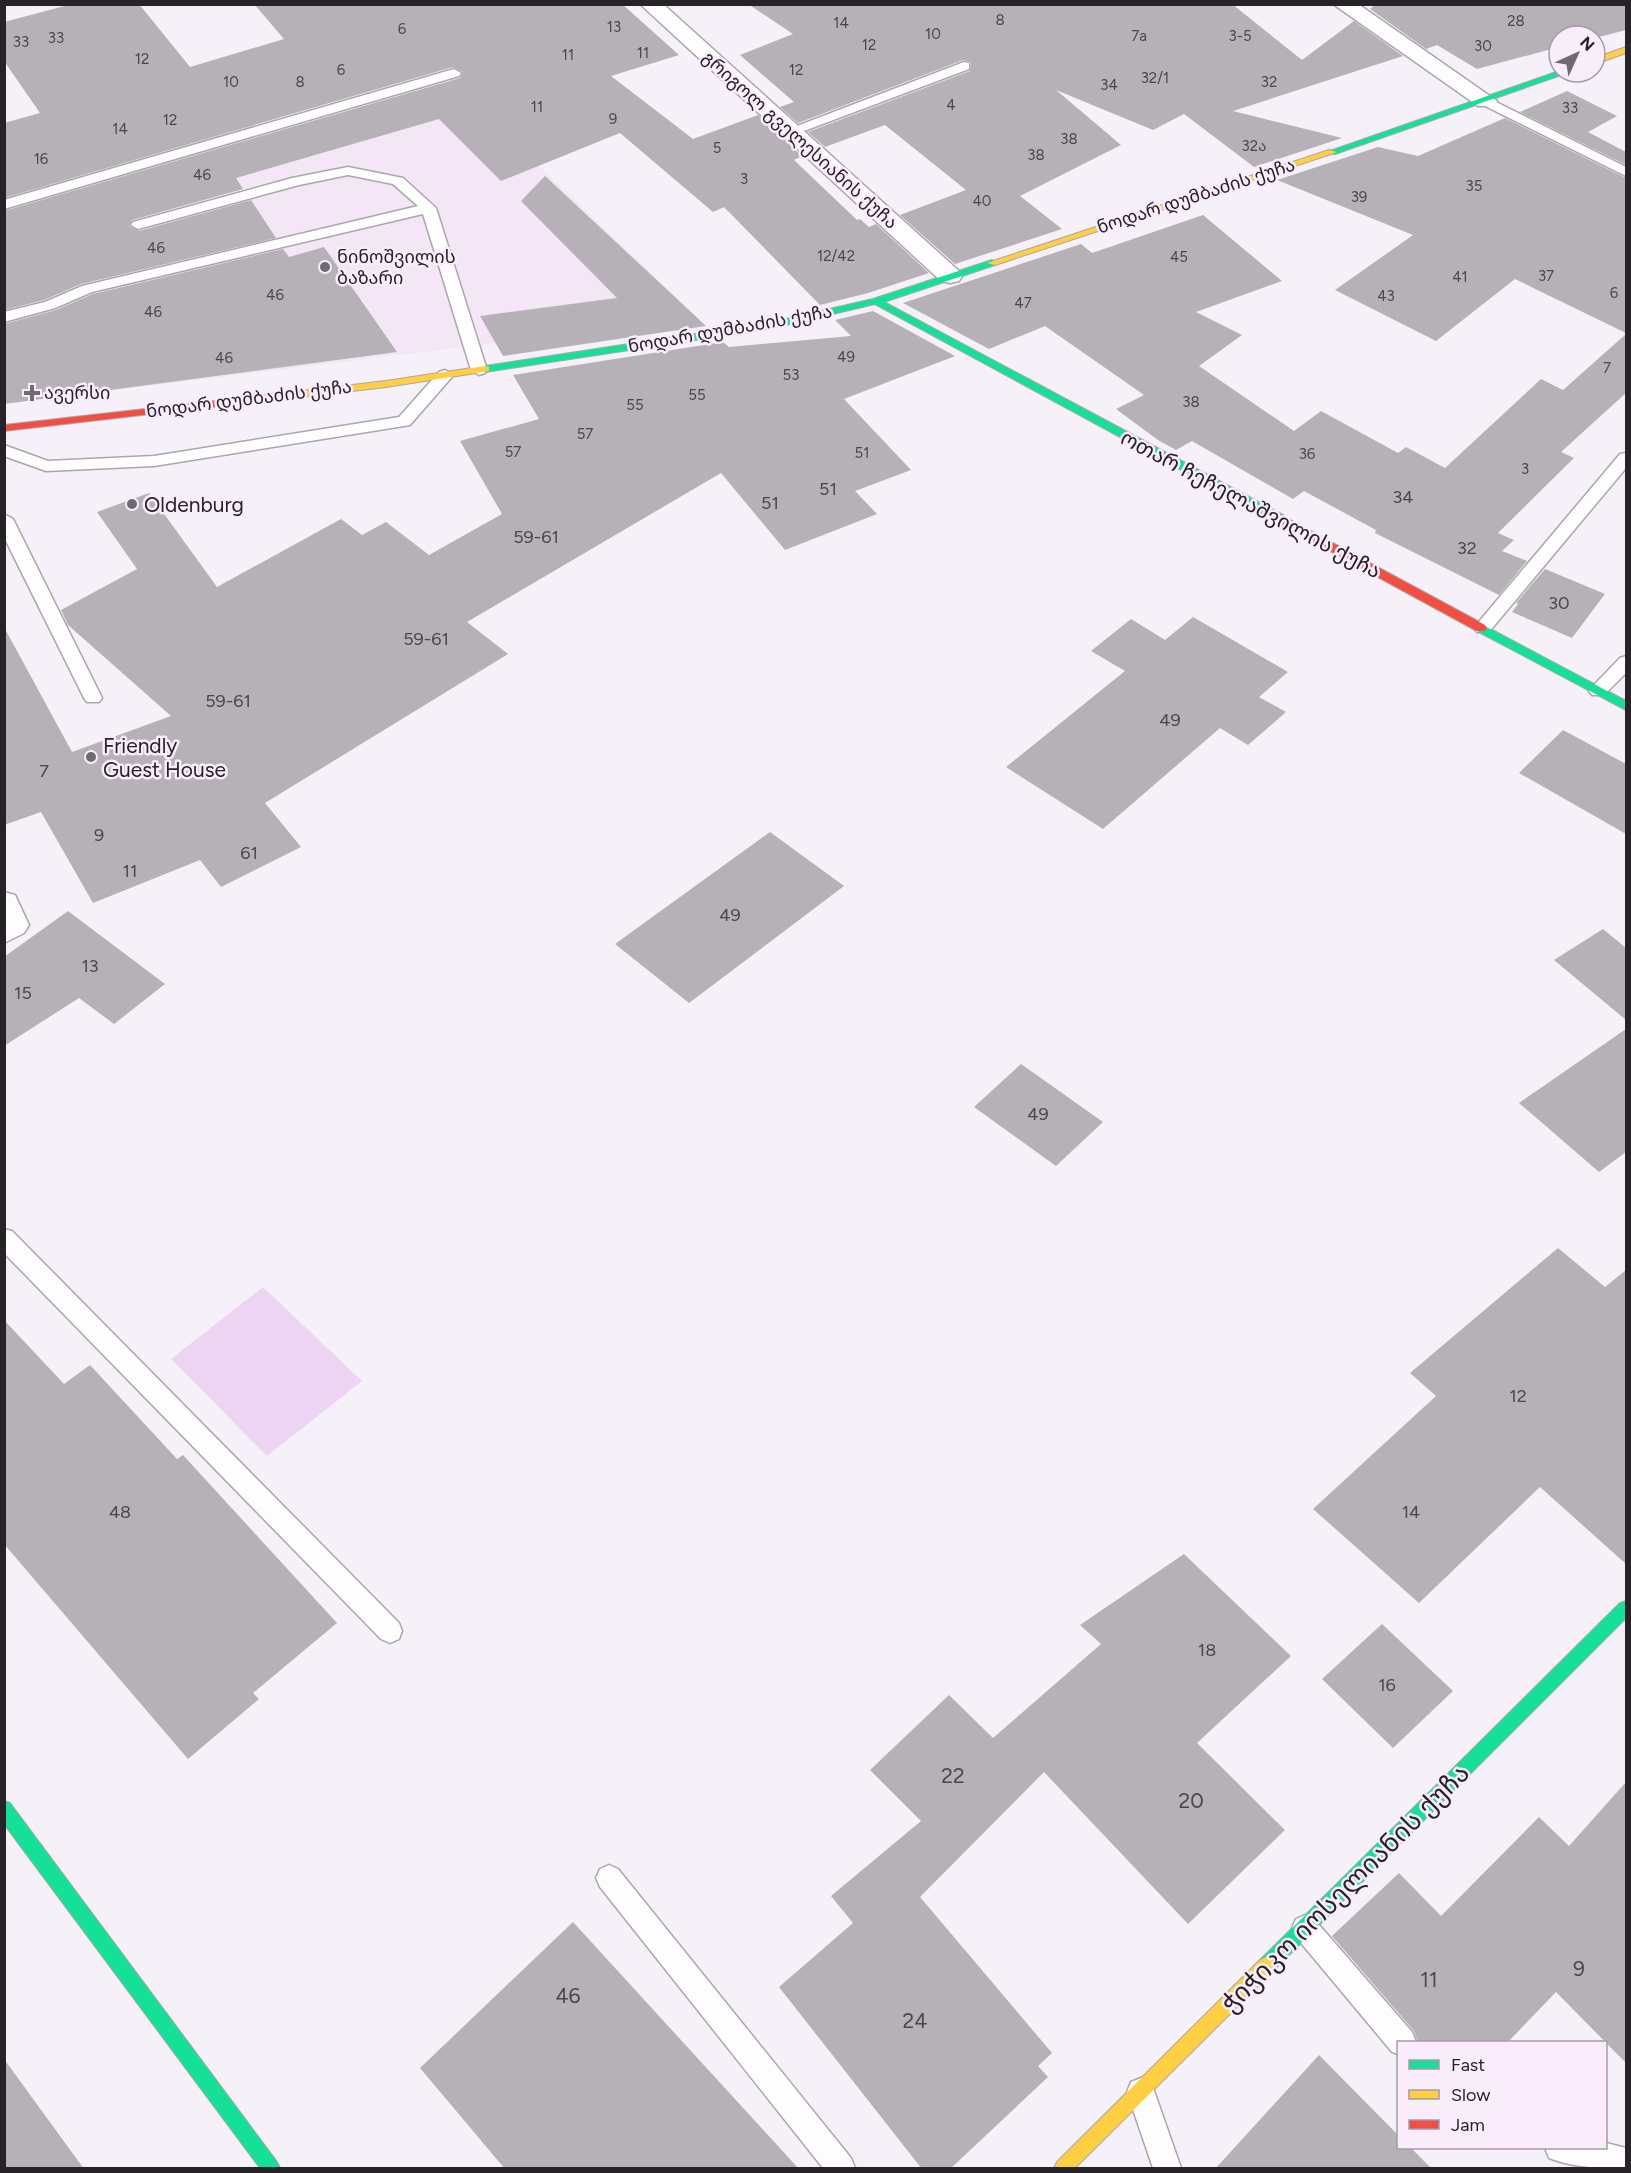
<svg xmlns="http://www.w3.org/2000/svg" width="1631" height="2173" viewBox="0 0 1631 2173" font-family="Figtree,'Noto Sans Georgian',sans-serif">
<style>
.built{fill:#f3e6f5}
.green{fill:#edd4f2}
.building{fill:#b6b1b7}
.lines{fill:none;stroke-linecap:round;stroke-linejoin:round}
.lane-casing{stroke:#aba6ac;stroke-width:3}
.street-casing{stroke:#aba6ac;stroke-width:3}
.fast-casing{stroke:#aba6ac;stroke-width:2}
.slow-casing{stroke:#aba6ac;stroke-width:2}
.jam-casing{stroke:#aba6ac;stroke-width:2}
.lane{fill:#fefdfe;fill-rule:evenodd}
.street{fill:#fefdfe;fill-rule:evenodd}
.fast{fill:#16e098;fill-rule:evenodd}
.slow{fill:#ffcf43;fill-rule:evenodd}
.jam{fill:#f24e42;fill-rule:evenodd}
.poi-dot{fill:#6f6a71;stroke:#f9ecfb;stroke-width:2}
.labels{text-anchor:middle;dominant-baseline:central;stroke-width:5;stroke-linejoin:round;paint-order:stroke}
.far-number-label{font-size:15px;fill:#4b464c}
.far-street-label{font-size:18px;fill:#272228;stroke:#f9ecfb}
.far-poi-label{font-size:18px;fill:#272228;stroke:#f9ecfb;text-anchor:start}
.number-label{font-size:18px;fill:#4b464c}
.poi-label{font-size:21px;fill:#272228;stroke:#f9ecfb;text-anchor:start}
.street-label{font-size:21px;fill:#272228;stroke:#f9ecfb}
.near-number-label{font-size:21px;fill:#4b464c}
.near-street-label{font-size:26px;fill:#272228;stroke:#f9ecfb}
</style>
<rect width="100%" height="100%" fill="#f6f0f8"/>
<polygon class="built" points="453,84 698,318 9,403 5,402 5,216"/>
<polygon class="green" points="263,1287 362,1381 267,1456 171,1359"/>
<g class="building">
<polygon points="72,4 139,4 190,67 284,39 254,4 622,4 679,55 611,76 693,139 758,115 802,156 794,160 857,220 860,219 869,227 876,224 929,273 868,293 820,305 724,207 713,212 620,133 501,181 439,119 236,178 243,189 132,220 129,226 139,231 251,200 276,238 81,284 44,300 4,310 4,211 460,78 463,72 453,67 4,198 4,123 40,113 4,61 4,22"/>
<polygon points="748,4 1232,4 1302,60 1354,21 1403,56 1233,111 1342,138 1254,167 1184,114 1153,130 1056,90 1121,145 1020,196 1062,229 955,264 900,215 966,190 885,125 825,147 808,132 970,71 971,62 963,60 798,123 780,107 794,102 740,55 793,34"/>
<polygon points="1372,4 1626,4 1626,30 1595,38 1559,36 1559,47 1477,69 1437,45 1426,49 1370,9 1374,6"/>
<polygon points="1567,91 1617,116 1588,132 1626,152 1626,165 1520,112"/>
<polygon points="1505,118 1626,178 1626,333 1515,279 1436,341 1335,290 1413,235 1277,180 1378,147 1418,156"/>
<polygon points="545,176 676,298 706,326 503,356 480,316 617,298 521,201"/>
<polygon points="1203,215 1282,281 1196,312 1242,335 1199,366 1294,431 1321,411 1398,453 1406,447 1445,468 1541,379 1563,390 1626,334 1626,393 1561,452 1574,458 1498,533 1514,540 1502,551 1527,561 1499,595 1375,533 1376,530 1304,491 1293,499 1192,441 1176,450 1158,440 1116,409 1144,395 1045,326 989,349 903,303 1081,244 1092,253"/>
<polygon points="324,247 397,352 4,404 4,324 56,310 93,294 283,249 289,257"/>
<polygon points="873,311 955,356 844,399 911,470 855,491 877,514 785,550 721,473 467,622 508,654 265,803 301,847 221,887 200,860 93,903 41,812 4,825 4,627 72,752 171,716 68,625 61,610 137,569 97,512 149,493 217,587 341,519 362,535 386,522 429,555 502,514 460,441 539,419 513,375 723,342 729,347 851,336 835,320"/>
<polygon points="1545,569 1605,594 1572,638 1512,612 1518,604 1516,603"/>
<polygon points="1193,617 1288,672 1259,697 1286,712 1248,745 1220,728 1103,829 1006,767 1125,671 1091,651 1131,619 1165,640"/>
<polygon points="1563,730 1626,764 1626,834 1519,773"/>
<polygon points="770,832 844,886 689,1003 615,944"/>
<polygon points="68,911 165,984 114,1024 79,998 4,1046 4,957"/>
<polygon points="1603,929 1626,948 1626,1020 1554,960"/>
<polygon points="1626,1029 1626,1152 1599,1172 1519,1103"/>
<polygon points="1021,1064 1103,1122 1056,1166 974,1107"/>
<polygon points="1558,1248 1605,1287 1626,1270 1626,1564 1540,1487 1419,1603 1313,1509 1436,1396 1410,1373"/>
<polygon points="4,1320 64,1384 90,1365 177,1459 183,1455 337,1623 253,1693 259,1699 188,1759 4,1544"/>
<polygon points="1184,1554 1291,1656 1197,1743 1285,1830 1188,1924 1044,1772 920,1897 1052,2053 1038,2066 1048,2077 950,2169 922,2169 779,1987 853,1923 831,1896 921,1821 870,1770 949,1695 993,1738 1101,1644 1080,1625"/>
<polygon points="1382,1624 1453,1691 1393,1748 1322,1679"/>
<polygon points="1626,1782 1626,2063 1556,1992 1507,2043 1418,2043 1414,2031 1332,1936 1399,1873 1441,1916 1539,1817 1569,1846"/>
<polygon points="573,1922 799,2169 505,2169 420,2068"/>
<polygon points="1319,2055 1398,2135 1398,2148 1411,2148 1432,2169 1215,2169"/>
<polygon points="4,2059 84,2169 4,2169"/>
</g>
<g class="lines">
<defs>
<g id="lane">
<polygon points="964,62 969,63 969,69 796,134 791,135 784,131"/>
<polygon points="454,69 461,73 459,76 4,209 4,200"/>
<polygon points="1486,97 1626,167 1626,176 1481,104 1479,101"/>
<polygon points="348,167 403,178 436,208 487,370 485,373 479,375 471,370 423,214 92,292 55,308 4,322 4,312 45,302 82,286 418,206 393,184 348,175 299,185 138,229 131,225 133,222 292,178"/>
<polygon points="445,370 453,375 451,378 410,425 404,426 154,466 46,471 4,456 4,445 48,461 154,456 399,417 439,372"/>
<polygon points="1626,453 1626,468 1489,632 1477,632 1474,628 1477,624 1620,454"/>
<polygon points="4,514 13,519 102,698 99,702 87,702 84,698 4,537"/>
<polygon points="1626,656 1626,673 1604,695 1592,695 1589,691 1592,687 1620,658"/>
<polygon points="4,1229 12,1231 399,1623 402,1631 399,1639 390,1643 381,1639 4,1253"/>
<polygon points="609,1865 618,1869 851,2158 855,2168 823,2168 600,1887 596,1878 600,1869"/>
<polygon points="1305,1915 1314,1919 1412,2032 1416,2042 1398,2042 1398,2054 1392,2052 1296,1937 1292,1928 1296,1919"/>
<polygon points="1141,2078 1151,2082 1181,2168 1153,2168 1127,2092 1131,2082"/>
<path d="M1606,2143L1626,2148V2168C1600,2168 1574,2168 1549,2158L1545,2148H1606Z"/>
</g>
<g id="street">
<polygon points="640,4 663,4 959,271 962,276 959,281 950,283 941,281"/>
<polygon points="1333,4 1358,4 1497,101 1494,106 1478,106"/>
<polygon points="4,892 15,895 29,925 24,933 4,943"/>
</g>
<g id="fast">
<polygon points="1559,71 1570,72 1335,154 1327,152"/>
<polygon points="992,260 997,263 995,265 884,302 1283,515 1283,521 1275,521 875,304 773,328 485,372 480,369 485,366 773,322 873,299"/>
<polygon points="1481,624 1626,701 1626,710 1477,631 1475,628"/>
<polygon points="1626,1601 1626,1618 1272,1972 1266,1975 1260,1972 1257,1966 1260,1960 1620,1603"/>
<polygon points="4,1801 10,1803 277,2162 280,2168 260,2168 4,1824"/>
</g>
<g id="slow">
<polygon points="1626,47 1626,53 1595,64 1595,58"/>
<polygon points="1329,150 1337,152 995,265 987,263"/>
<polygon points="485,366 489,367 489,371 386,387 233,405 228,402 233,399 386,381"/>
<polygon points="1266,1957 1272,1960 1275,1966 1272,1972 1075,2168 1054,2168 1057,2162 1260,1960"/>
</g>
<g id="jam">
<polygon points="233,399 238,402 237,404 4,431 4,425"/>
<polygon points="1279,514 1485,625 1487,628 1485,631 1477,631 1275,521 1275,515"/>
</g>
</defs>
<use href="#lane" class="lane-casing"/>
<use href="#street" class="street-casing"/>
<use href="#fast" class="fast-casing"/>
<use href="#slow" class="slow-casing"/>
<use href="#jam" class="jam-casing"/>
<use href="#lane" class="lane"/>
<use href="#street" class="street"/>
<use href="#fast" class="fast"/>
<use href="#slow" class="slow"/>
<use href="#jam" class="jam"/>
</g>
<g class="poi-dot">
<circle cx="325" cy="267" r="6"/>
<path d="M29 384h6v6h6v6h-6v6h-6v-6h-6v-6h6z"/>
<circle cx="132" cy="504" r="6"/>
<circle cx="91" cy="757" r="6"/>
</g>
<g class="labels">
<g class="far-number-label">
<text x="1000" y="20">8</text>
<text x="1516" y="21">28</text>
<text x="841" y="23">14</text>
<text x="614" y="27">13</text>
<text x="402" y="29">6</text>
<text x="933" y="34">10</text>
<text x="1139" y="36">7a</text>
<text x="1240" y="36">3-5</text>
<text x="56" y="38">33</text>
<text x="21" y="42">33</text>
<text x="869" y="45">12</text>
<text x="1483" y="46">30</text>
<text x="643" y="53">11</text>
<text x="568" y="55">11</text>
<text x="142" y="59">12</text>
<text x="341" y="70">6</text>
<text x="796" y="70">12</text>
<text x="1155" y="78">32/1</text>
<text x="231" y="82">10</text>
<text x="300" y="82">8</text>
<text x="1269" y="82">32</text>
<text x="1109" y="85">34</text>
<text x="951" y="105">4</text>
<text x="537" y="107">11</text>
<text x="1570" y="108">33</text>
<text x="613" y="119">9</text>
<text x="170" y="120">12</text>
<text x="120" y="129">14</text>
<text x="1069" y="139">38</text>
<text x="1254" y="146">32ა</text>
<text x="717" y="148">5</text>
<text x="1036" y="155">38</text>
<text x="41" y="159">16</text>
<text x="202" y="175">46</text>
<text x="744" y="179">3</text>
<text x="1474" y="186">35</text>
<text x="1359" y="197">39</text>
<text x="982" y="201">40</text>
<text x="156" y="248">46</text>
<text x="836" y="256">12/42</text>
<text x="1179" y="257">45</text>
<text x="1546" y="276">37</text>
<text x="1460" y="277">41</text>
<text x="1614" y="293">6</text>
<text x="275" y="295">46</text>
<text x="1386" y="296">43</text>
<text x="1023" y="303">47</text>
<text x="153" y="312">46</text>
<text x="846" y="357">49</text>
<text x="224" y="358">46</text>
<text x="1607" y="368">7</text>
<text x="791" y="375">53</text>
<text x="697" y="395">55</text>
<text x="1191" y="402">38</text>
<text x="635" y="405">55</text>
<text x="585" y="434">57</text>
<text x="513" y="452">57</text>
<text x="862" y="453">51</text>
<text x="1307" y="454">36</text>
<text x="1525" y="469">3</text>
</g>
<g class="far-street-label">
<text transform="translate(800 140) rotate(42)">გრიგოლ გველესიანის ქუჩა</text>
<text transform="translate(1196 196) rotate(-18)">ნოდარ დუმბაძის ქუჩა</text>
<text transform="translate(730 329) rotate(-10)">ნოდარ დუმბაძის ქუჩა</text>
<text transform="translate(249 399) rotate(-7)">ნოდარ დუმბაძის ქუჩა</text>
</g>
<g class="far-poi-label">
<text x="337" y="257">ნინოშვილის<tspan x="337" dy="21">ბაზარი</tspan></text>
<text x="44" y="393">ავერსი</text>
</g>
<g class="number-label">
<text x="828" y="489">51</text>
<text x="1403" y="497">34</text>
<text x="770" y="503">51</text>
<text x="536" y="537">59-61</text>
<text x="1467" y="548">32</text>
<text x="1559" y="603">30</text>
<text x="426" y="639">59-61</text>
<text x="228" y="701">59-61</text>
<text x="1170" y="720">49</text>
<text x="44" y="771">7</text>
<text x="99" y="835">9</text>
<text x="249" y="853">61</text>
<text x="130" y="871">11</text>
<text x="730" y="915">49</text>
<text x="90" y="966">13</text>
<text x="23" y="993">15</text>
<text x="1038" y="1114">49</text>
<text x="1518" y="1396">12</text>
<text x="120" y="1512">48</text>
<text x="1411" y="1512">14</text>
<text x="1207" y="1650">18</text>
<text x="1387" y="1685">16</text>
</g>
<g class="poi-label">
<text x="144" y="504">Oldenburg</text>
<text x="103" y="745">Friendly<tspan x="103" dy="24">Guest House</tspan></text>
</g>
<g class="street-label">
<text transform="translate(1251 504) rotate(28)">ოთარ ჩეჩელაშვილის ქუჩა</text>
</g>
<g class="near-number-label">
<text x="953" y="1775">22</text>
<text x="1191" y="1800">20</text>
<text x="1579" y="1968">9</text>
<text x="1429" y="1979">11</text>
<text x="568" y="1995">46</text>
<text x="915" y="2020">24</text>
</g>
<g class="near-street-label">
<text transform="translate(1345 1888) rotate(-45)">ჭიჭიკო იოსელიანის ქუჩა</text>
</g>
</g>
<rect width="1631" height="2173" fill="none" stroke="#272228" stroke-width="12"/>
<rect x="1397" y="2041" width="210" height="108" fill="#f9ecfb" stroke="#a59ba7" stroke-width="1.5"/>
<rect x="1409" y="2060" width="30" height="9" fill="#16e098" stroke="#a59ba7" stroke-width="1.5"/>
<text x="1451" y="2071" font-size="18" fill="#272228">Fast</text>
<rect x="1409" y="2090" width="30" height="9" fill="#ffcf43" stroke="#a59ba7" stroke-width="1.5"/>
<text x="1451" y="2101" font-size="18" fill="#272228">Slow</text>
<rect x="1409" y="2120" width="30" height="9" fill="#f24e42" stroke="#a59ba7" stroke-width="1.5"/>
<text x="1451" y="2131" font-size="18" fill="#272228">Jam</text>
<g transform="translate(1577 54) rotate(45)"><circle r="28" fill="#f9ecfb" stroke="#a59ba7" stroke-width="1.5"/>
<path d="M0-4.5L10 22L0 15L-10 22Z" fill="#6f6a71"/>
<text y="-9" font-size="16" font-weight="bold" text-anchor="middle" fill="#272228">N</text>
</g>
</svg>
